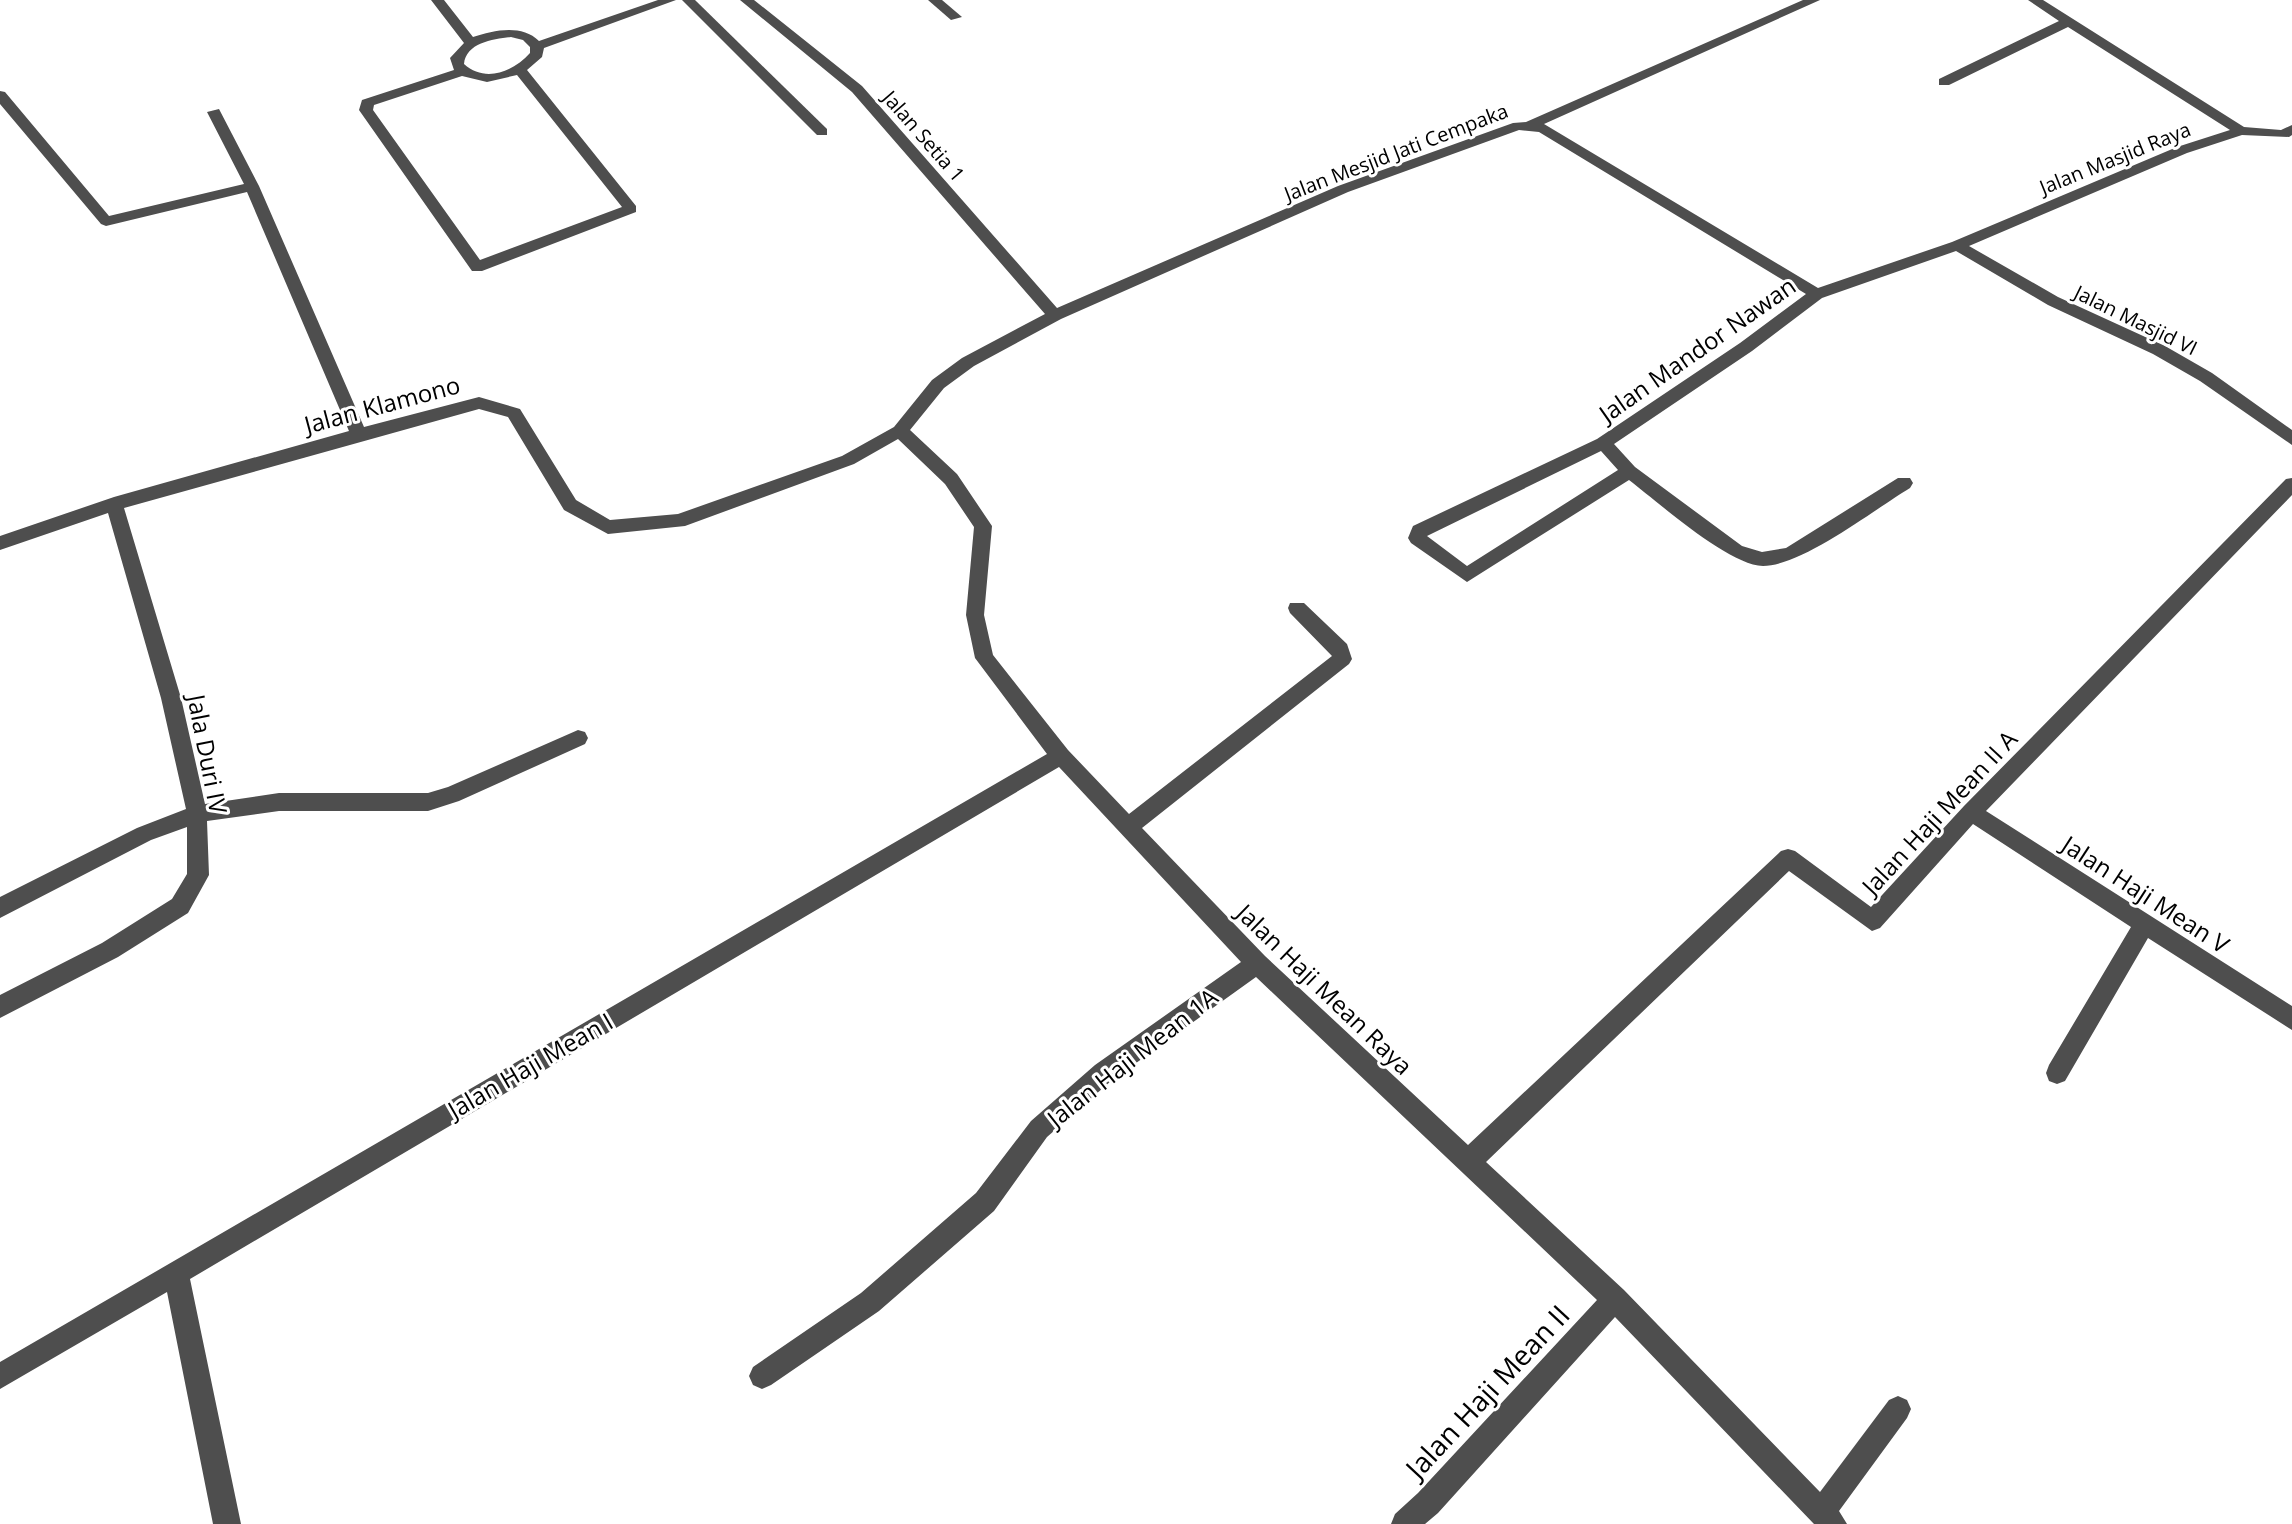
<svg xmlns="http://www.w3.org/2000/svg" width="2292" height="1524" viewBox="0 0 2292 1524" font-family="'Open Sans',sans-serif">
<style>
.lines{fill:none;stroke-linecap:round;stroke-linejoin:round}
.minor{fill:#4e4e4e;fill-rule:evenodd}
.labels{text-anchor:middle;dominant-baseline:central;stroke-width:6;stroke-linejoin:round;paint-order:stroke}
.far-street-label{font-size:20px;fill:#000;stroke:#fff}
.street-label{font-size:24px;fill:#000;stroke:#fff}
.near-street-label{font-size:28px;fill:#000;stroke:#fff}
</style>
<rect width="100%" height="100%" fill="#fff"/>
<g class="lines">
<g class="minor">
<path d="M431,0H444L473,37C494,30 522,24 539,41L658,0H676L544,48L542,57L527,70L636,206V212L482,271H472L359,110L362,100L454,70L450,58L464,43ZM511,37L523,40L530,47V53C513,72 485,83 464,64C466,43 493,39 511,37ZM517,75L622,207L480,260L373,110L374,105L462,76L487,82Z"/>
<polygon points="682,0 695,0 827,129 827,135 817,135"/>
<path d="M740,0H754L862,86L1057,308L1338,186L1513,123L1526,122L1803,0H1820L1544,124L1818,288L1952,242L2177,147L2230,130L2068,27L1949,85H1939V79L2059,21L2028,0H2043L2244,127L2281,130L2292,125V135L2289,137L2242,135L2187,153L1969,246L2058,297L2165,346L2212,373L2292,430V445L2200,381L2153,354L2048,305L1956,251L1822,298L1752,351L1614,444L1635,467L1742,546L1762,552L1786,548L1898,478H1910L1913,483L1910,488C1875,509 1802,566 1763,566C1728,565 1658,502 1629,480L1467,582L1411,543L1408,538L1413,526L1597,439L1740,343L1806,294L1539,132L1519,130L1348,192L1061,319L974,366L944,388L910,430L957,474L992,526L984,615L993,655L1068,750L1129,814L1332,656L1290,613L1288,608L1290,603H1304L1347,644L1352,659L1349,664L1142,828L1265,956L1468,1145L1781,851L1788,849L1795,851L1871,907L1964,806L2286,479L2292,478V495L1986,811L2292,1006V1030L2148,938L2065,1081L2057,1084L2049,1081L2046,1073L2049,1065L2131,927L1973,824L1880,928L1872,931L1789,871L1486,1162L1624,1290L1820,1492L1889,1400L1898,1396L1907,1400L1911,1409L1907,1418L1839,1511L1847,1524H1814L1615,1317L1438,1513L1425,1524H1391L1395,1514L1418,1493L1597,1300L1256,977L1111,1081L1047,1137L994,1211L879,1311L771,1385L762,1389L753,1385L749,1376L753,1367L861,1293L976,1193L1031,1121L1095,1065L1241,962L1059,767L190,1279L241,1524H213L167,1292L0,1389V1362L1047,754L975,658L966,615L974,527L945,484L898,439L854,464L685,526L608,534L564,510L508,417L479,409L124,508L181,698L205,804L279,793H428L448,787L578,730L585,732L588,738L585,744L459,801L428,811H279L207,821L209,875L188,913L118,957L0,1018V995L102,943L172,899L187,874V827L151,840L0,918V897L137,828L186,809L161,698L108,513L0,550V536L114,497L349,431L247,192L106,226L101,224L0,104V91L5,92L109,216L244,184L207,112L219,109L259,186L364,427L479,397L520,409L576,500L610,520L678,514L842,456L894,427L932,380L962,358L1045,314L852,92ZM1601,451L1618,470L1467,566L1427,536Z"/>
<polygon points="928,0 942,0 962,17 951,20"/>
</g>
</g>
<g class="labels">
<g class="far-street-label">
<text transform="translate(924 136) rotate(49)">Jalan Setia 1</text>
<text transform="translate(1396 152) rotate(-21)">Jalan Mesjid Jati Cempaka</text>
<text transform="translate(2115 158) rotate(-22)">Jalan Masjid Raya</text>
<text transform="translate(2136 320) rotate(26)">Jalan Masjid VI</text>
</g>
<g class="street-label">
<text transform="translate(1697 349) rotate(-35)">Jalan Mandor Nawan</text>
<text transform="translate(382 404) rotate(-15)">Jalan Klamono</text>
<text transform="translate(208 754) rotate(79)">Jala Duri IV</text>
<text transform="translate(1939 812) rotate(-47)">Jalan Haji Mean II A</text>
<text transform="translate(2146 894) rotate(33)">Jalan Haji Mean V</text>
<text transform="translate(1325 989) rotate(44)">Jalan Haji Mean Raya</text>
<text transform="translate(1132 1057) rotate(-38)">Jalan Haji Mean 1A</text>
<text transform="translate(530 1065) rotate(-30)">Jalan Haji Mean I</text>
</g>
<g class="near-street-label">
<text transform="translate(1487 1391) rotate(-47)">Jalan Haji Mean II</text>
</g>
</g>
</svg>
